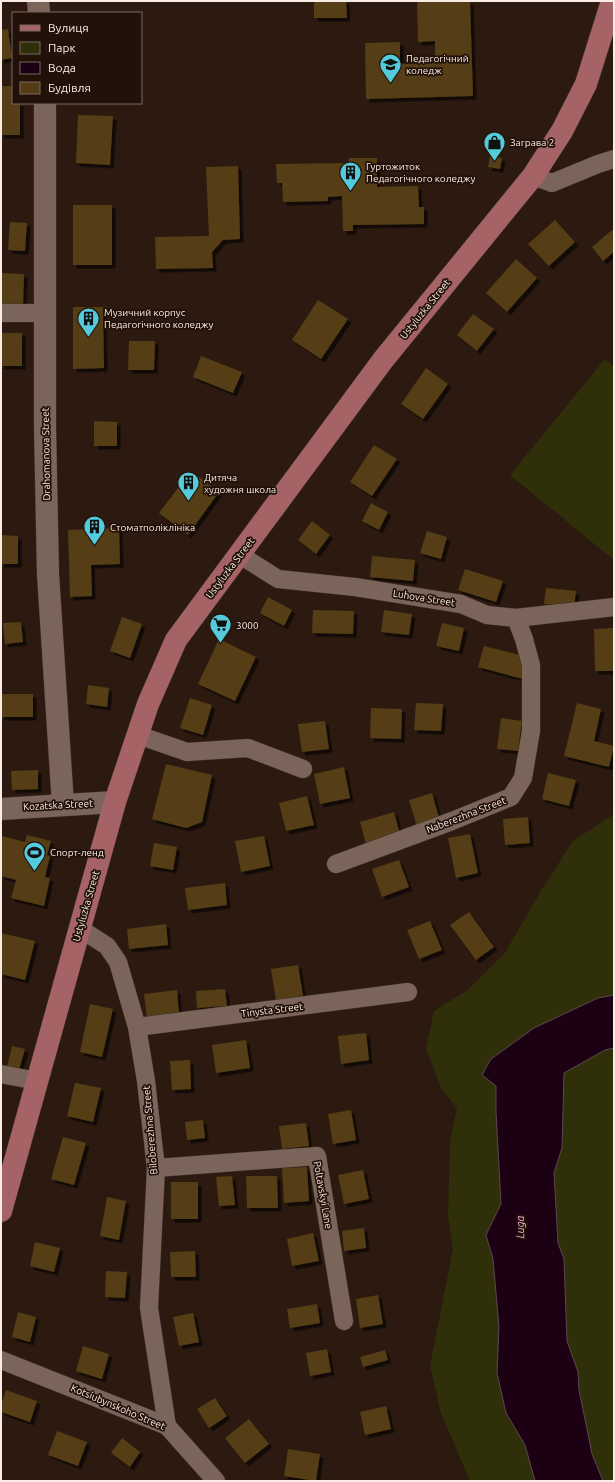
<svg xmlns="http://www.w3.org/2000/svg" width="615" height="1482" viewBox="0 0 615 1482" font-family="Ubuntu,sans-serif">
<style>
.green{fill:#2f3009}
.water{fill:#1c0013;stroke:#5e4752}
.building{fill:#543d14;filter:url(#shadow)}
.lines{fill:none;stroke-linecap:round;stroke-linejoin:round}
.street-casing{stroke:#42332f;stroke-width:19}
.secondary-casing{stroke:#42332f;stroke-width:23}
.primary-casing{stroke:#42332f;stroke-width:23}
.street{stroke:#7b655a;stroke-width:18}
.secondary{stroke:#7b655a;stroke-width:22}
.primary{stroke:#a56365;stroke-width:22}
.labels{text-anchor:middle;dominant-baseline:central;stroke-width:3.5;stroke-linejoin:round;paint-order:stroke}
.poi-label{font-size:10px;fill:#f9ece6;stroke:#221108;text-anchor:start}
.street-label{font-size:10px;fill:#f9ece6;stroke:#221108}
.water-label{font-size:11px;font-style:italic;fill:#f3afd7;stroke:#221108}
</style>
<defs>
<filter id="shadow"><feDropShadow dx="3.5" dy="3.5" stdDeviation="0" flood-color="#0009"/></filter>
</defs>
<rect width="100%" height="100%" fill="#2c1a11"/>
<g class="green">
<polygon points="605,359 614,367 614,560 510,475"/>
<polygon points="614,814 614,995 598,998 496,1086 496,1112 501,1204 486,1236 493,1259 499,1327 497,1373 506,1413 525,1445 535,1481 470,1481 441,1413 430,1366 453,1249 448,1216 450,1142 457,1108 442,1090 426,1049 434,1011 468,990 505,953 541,891 573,841"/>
<polygon points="614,1048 614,1481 603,1481 592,1454 579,1390 578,1372 567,1341 564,1259 558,1243 554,1173 562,1148 564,1073 605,1050"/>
</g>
<polygon class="water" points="614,995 614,1048 605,1050 564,1073 562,1148 554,1173 558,1243 564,1259 567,1341 578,1372 579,1390 592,1454 603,1481 535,1481 525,1445 506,1413 497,1373 499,1327 493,1259 486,1235 501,1204 496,1112 496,1086 482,1075 491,1059 534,1028 598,998"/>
<g class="building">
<polygon points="314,1 346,1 347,18 314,18"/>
<polygon points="417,1 470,1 473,96 366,99 365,43 400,42 400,64 435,63 435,41 418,42"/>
<polygon points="8,29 12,58 1,60 1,30"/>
<polygon points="1,86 13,86 13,103 20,103 20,135 1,135"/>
<polygon points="78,115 113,116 110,165 76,163"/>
<polygon points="490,156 502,158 500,169 488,167"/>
<polygon points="349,158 377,158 377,187 418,186 419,207 424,207 424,224 353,225 353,231 343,231 342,196 328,197 328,201 283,202 282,183 277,183 276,164 349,163"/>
<polygon points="238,166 240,239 223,240 212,252 213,268 156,269 155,237 209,236 206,167"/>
<rect x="73" y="205" width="39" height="60"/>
<polygon points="555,220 575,242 549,266 528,244"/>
<polygon points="10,222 27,223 25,251 8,250"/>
<polygon points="612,230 614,233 614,252 603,261 592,247"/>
<polygon points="516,259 537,278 507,312 486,293"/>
<polygon points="1,273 24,274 23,307 1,306"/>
<polygon points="318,300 348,319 321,359 292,340"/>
<polygon points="73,307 103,307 104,368 73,369"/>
<polygon points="473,314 494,329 477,351 457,335"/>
<rect x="1" y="333" width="21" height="33"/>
<polygon points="129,341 155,341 154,370 128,370"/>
<polygon points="201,356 242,372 233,393 193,377"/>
<polygon points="426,368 448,384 423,419 401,404"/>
<polygon points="94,421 117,422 117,446 94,446"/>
<polygon points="374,445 397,459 372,496 350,482"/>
<polygon points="191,471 219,492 188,535 159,513"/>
<polygon points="371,503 388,512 379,530 362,521"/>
<polygon points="312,521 330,535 316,554 298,540"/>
<polygon points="119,528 120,564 91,565 92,596 70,597 68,530"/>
<polygon points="427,531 447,537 441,559 420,553"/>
<polygon points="1,535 18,536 18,564 1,564"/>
<polygon points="372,556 415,560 413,581 370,577"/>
<polygon points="465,569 503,581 496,602 458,590"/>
<polygon points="546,588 576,591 574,607 544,604"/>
<polygon points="268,597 292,610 284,626 260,613"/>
<polygon points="313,610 354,611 353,634 312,633"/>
<polygon points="384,610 412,614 409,635 381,632"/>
<polygon points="122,617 142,624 130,658 110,651"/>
<polygon points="21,622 23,642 5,644 3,623"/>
<polygon points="442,623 464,628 459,651 436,646"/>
<polygon points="614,628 614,671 595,671 594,629"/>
<polygon points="219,639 256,657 235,701 198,684"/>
<polygon points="484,646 528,657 523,679 478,667"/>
<polygon points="88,685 109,688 107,707 86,704"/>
<rect x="1" y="694" width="32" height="23"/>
<polygon points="190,698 212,705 203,735 180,728"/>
<polygon points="416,703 443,704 441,731 414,730"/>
<polygon points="577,703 601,709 594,741 614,746 609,767 564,756"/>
<polygon points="371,708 402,709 401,739 370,738"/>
<polygon points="501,718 522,721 518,751 497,749"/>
<polygon points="325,721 329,749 302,752 298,724"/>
<polygon points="166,764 212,775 202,822 186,828 152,819"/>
<polygon points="344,767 350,798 320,804 314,774"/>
<polygon points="38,770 38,789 12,790 11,771"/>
<polygon points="548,773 576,780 569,806 542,799"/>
<polygon points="432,793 440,821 417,827 409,800"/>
<polygon points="307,796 314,825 286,831 279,803"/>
<polygon points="394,812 400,834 366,844 360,822"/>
<polygon points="528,817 530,843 505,845 503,819"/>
<polygon points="470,834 478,873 456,878 448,838"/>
<polygon points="27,835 51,841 47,855 50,856 45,877 50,878 44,906 11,898 16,880 1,876 2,836 25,842"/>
<polygon points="264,836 270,866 241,872 235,841"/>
<polygon points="154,843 177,847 173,870 150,866"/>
<polygon points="399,860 409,887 382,897 372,869"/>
<polygon points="225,883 227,905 188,910 185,888"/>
<polygon points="469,912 494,947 476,960 450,925"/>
<polygon points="430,921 442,950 419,959 407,930"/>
<polygon points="166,924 168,945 129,949 127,929"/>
<polygon points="1,933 35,941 25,980 1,974"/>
<polygon points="298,965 303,996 276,1000 271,969"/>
<polygon points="225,989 227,1006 197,1008 196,991"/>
<polygon points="177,990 179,1014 147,1018 144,994"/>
<polygon points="90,1004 113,1009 102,1057 80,1052"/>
<polygon points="366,1033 369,1060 341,1064 338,1036"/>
<polygon points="246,1040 250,1068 216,1073 212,1045"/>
<polygon points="12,1046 25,1049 19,1070 7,1067"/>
<polygon points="190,1060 191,1089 172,1090 170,1061"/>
<polygon points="75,1083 101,1088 93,1122 67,1116"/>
<polygon points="351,1110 356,1140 333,1144 328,1114"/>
<polygon points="203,1120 205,1138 187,1140 185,1122"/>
<polygon points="306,1123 309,1146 282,1149 279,1126"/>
<polygon points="63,1137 86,1143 74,1185 51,1179"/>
<polygon points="307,1167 309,1201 284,1203 282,1168"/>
<polygon points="363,1170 369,1199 344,1204 338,1175"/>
<polygon points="232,1176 235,1205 219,1206 216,1177"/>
<polygon points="246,1176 277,1176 278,1208 247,1208"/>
<rect x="171" y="1182" width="27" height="37"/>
<polygon points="107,1197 126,1201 119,1240 100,1236"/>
<polygon points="364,1228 366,1248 344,1251 342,1231"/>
<polygon points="313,1233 319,1261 292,1266 287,1239"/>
<polygon points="35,1242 60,1248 54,1272 30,1266"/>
<polygon points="195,1251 196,1277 171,1277 170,1252"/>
<polygon points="106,1271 127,1272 125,1298 105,1297"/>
<polygon points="378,1295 383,1324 360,1328 356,1299"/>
<polygon points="317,1304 320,1323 290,1328 287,1309"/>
<polygon points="18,1312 36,1317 30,1342 12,1337"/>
<polygon points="193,1313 199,1342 179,1346 173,1317"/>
<polygon points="83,1346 109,1354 102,1379 76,1371"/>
<polygon points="327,1349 331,1372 310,1376 306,1353"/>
<polygon points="385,1350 388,1360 363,1367 360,1357"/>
<polygon points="6,1390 37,1401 30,1422 1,1412 1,1405"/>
<polygon points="215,1398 227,1416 209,1428 197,1409"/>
<polygon points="386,1406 391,1429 365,1435 360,1412"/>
<polygon points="249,1419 269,1444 245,1463 225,1438"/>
<polygon points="57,1431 87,1442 78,1466 48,1455"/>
<polygon points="122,1438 140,1452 130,1467 111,1453"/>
<polygon points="288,1449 320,1454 316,1481 284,1476"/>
</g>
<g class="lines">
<defs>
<g id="street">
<polyline points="533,176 552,183 598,164 614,159"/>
<polyline points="1,313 45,313"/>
<polyline points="240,555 278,579 355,587 461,604 487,615 516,618 614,607"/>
<polyline points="138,735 187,752 248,748 303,769"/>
<polyline points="336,864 452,821 511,797 523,778 531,731 531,665 524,639 516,618"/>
<polyline points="79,928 107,946 118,962 137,1027 146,1081 156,1168 149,1308 167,1426"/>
<polyline points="137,1027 408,992"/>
<polyline points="1,1074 37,1081"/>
<polyline points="156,1168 317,1156 344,1321"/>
<polyline points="1,1360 167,1426 216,1481"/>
</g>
<g id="secondary">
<polyline points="38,1 39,13"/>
<polyline points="45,103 45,427 48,574 63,805"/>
<polyline points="1,809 115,802"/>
</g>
<polyline id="primary" points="1,1211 115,802 148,704 176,640 383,360 533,176 562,131 586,84 612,1"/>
</defs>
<use href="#street" class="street-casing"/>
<use href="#secondary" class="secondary-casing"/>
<use href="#primary" class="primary-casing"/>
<use href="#street" class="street"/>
<use href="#secondary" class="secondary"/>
<use href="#primary" class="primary"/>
</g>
<defs>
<symbol id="university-pin" viewBox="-11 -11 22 30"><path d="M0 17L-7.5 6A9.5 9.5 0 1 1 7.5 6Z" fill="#53cbda" stroke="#221108"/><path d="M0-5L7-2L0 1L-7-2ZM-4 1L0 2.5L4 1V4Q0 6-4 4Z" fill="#111"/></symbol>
<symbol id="shop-pin" viewBox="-11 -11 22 30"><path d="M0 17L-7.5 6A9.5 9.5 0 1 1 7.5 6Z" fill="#53cbda" stroke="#221108"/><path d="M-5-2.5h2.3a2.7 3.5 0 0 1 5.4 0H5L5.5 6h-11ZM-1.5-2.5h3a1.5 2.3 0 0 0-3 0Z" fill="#111"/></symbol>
<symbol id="building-pin" viewBox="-11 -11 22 30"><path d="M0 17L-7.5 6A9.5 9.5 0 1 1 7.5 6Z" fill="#53cbda" stroke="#221108"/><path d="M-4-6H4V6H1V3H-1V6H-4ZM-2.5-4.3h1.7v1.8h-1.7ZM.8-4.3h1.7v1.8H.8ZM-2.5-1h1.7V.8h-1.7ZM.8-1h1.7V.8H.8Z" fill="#111"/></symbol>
<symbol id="supermarket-pin" viewBox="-11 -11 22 30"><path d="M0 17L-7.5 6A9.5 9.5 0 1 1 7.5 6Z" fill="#53cbda" stroke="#221108"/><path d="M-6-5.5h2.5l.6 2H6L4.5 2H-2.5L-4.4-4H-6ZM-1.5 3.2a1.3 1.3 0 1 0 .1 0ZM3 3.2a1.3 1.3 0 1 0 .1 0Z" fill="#111"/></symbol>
<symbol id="stadium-pin" viewBox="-11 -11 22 30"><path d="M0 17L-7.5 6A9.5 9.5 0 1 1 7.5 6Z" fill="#53cbda" stroke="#221108"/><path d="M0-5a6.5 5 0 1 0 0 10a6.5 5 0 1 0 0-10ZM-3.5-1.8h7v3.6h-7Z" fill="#111"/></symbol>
</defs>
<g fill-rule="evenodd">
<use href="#university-pin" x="378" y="52" width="25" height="34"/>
<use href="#shop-pin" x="482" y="130" width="25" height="34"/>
<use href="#building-pin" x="338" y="160" width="25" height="34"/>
<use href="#building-pin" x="76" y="306" width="25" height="34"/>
<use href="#building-pin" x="176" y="470" width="25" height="34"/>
<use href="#building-pin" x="82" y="514" width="25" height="34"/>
<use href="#supermarket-pin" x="208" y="612" width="25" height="34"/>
<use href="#stadium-pin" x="22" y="840" width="25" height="34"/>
</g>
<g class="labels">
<g class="poi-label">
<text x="406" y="58">Педагогічний<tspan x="406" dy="12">коледж</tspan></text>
<text x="510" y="142">Заграва 2</text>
<text x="366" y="166">Гуртожиток<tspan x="366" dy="12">Педагогічного коледжу</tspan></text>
<text x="104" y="312">Музичний корпус<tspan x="104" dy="12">Педагогічного коледжу</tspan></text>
<text x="204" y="477">Дитяча<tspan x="204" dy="12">художня школа</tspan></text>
<text x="110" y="527">Стоматполіклініка</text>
<text x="236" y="625">3000</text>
<text x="50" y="852">Спорт-ленд</text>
</g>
<g class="street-label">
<text transform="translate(425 309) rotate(-51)">Ustyluzka Street</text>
<text transform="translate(46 454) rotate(-91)">Drahomanova Street</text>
<text transform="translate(230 568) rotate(-53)">Ustyluzka Street</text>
<text transform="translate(424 598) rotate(9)">Luhova Street</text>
<text transform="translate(58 805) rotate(-3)">Kozatska Street</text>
<text transform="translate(466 815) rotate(-21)">Naberezhna Street</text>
<text transform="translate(86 906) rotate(-74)">Ustyluzka Street</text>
<text transform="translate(272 1010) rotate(-7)">Tinysta Street</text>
<text transform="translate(150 1130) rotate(-95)">Biloberezhna Street</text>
<text transform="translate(323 1195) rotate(80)">Poltavskyi Lane</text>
<text transform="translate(118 1407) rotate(23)">Kotsiubynskoho Street</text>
</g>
<g class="water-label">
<text transform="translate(520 1227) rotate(-91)">Luga</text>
</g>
</g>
<rect width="615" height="1482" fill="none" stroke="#f9ece6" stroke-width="4"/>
<rect x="12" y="12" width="130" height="92" fill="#221108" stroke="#786961"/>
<rect x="20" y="25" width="20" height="6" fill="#a56365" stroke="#786961"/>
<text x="48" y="32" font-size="12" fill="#f9ece6">Вулиця</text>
<rect x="20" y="42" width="20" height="12" fill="#2f3009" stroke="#786961"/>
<text x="48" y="52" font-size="12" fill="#f9ece6">Парк</text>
<rect x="20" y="62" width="20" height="12" fill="#1c0013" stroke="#786961"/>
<text x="48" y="72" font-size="12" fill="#f9ece6">Вода</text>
<rect x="20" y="82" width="20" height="12" fill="#543d14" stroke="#786961"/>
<text x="48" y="92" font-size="12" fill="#f9ece6">Будівля</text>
</svg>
